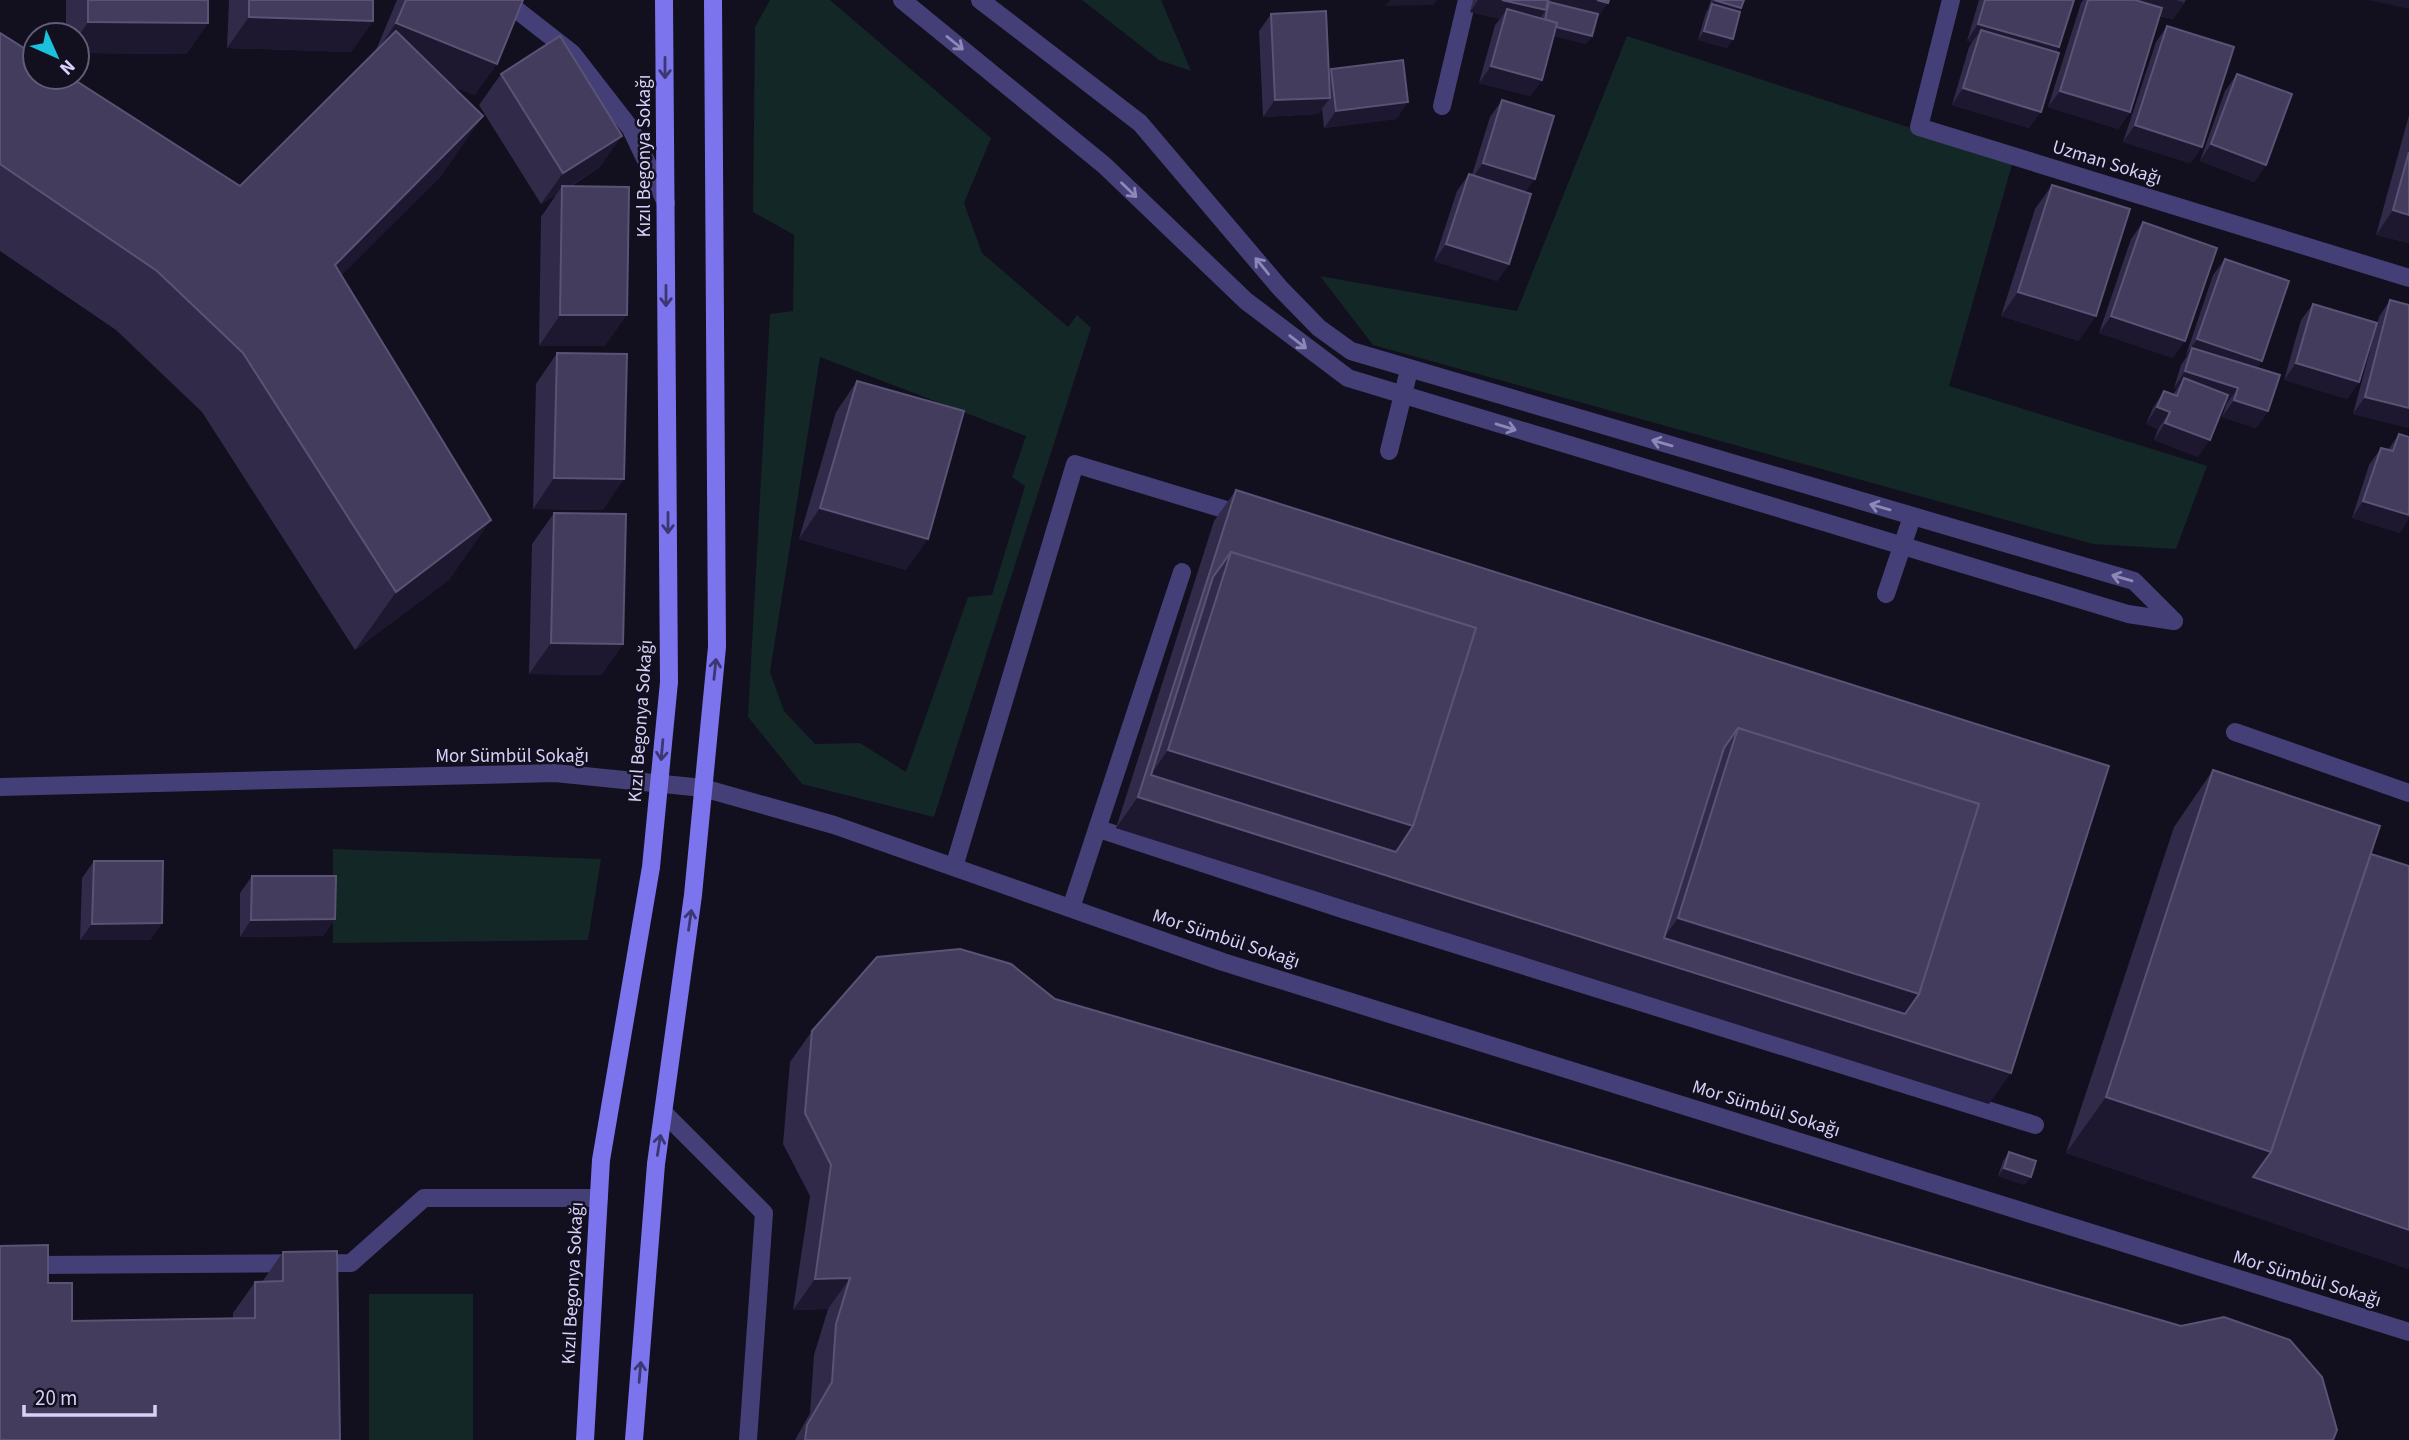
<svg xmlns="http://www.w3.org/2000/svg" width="2409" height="1440" viewBox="0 0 2409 1440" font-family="'Source Sans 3',sans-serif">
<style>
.green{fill:#132727;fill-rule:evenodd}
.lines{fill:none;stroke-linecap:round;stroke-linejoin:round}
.lane{stroke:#444077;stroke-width:18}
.street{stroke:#444077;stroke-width:18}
.secondary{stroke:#7b74ed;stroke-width:18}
.wall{fill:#312a49}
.shaded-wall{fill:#1d1730}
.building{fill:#433c5c;stroke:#5a5375;stroke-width:2;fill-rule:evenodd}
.oneway{stroke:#8e88b8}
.oneway2{stroke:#3c3771}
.labels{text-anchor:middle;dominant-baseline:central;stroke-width:5;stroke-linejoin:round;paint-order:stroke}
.street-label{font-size:19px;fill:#d7d1f9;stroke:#120f1e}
</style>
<rect width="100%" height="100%" fill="#120f1e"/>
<g class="green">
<path d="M770,0H830L991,138L964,203L982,253L1068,327L1077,315L1091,328L934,817L802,784L748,717L770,314L793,311L794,235L753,212L755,27ZM820,357L1026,436L1012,477L1025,486L992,595L968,597L906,772L860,743L815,744L784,711L770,672Z"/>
<polygon points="1082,0 1161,0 1191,71 1159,60"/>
<polygon points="1627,36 2013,161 1949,386 2207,466 2176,549 2093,544 1373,345 1320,276 1517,311"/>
<polygon points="333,849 601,859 588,940 333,943"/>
<rect x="369" y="1294" width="104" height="146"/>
</g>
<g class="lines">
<g class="lane">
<polyline points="902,0 1104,165 1246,301 1348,378 2128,614 2174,621"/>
<polyline points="980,0 1140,123 1280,288 1319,328 1351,351 2134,581 2174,621"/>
<polyline points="1389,451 1409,370"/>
<polyline points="1886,594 1912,517"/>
<polyline points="2235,732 2409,793"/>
<polyline points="1099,829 1345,910 2035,1125"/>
<polyline points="954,867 1075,464 1243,515"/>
<polyline points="1071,908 1182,572"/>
<polyline points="664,1113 764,1213 748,1440"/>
<polyline points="40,1265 351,1263 424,1198 599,1198"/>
</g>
<g class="street">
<polyline points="504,0 572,53 631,129 666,203"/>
<polyline points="1951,0 1919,127 2409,278"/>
<polyline points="1442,106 1467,0"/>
<polyline points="0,787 555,773 703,788 834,825 1223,962 2409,1332"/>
</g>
<g class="secondary">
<polyline points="585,1440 601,1160 651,867 669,682 664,0"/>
<polyline points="634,1440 656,1164 693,895 717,647 713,0"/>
</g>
</g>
<g class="wall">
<polygon points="66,0 208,0 208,23 186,54 77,53 77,35 66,35"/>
<polygon points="229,0 373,0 373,21 351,52 227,48"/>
<polygon points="397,0 523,0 475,95 452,86 442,175 341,275 450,579 355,650 202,412 116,330 0,251 0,33 240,186 376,50"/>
<polygon points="1473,0 1609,0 1596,19 1592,36 1586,44 1554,36 1542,80 1530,96 1479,83 1495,25 1500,19 1470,12"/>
<polygon points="1711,0 1744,0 1727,48 1698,40 1706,12 1708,9"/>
<polygon points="1979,0 2074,0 2059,47 2056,52 2029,128 1952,105 1969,47 1972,42 1967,41"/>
<polygon points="2083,0 2186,0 2173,19 2160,16 2130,112 2118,129 2048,107 2081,3"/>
<polygon points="1271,14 1329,72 1331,69 1408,102 1396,119 1324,128 1322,109 1318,114 1263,117 1259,31"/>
<polygon points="2167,26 2202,147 2190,163 2123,142 2156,42"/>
<polygon points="501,74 600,167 570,187 605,346 539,346 541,217 556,195 541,204 479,105"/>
<polygon points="2237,74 2266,165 2254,182 2200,161 2225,91"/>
<polygon points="1502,100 1526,192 1509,264 1497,281 1434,261 1457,191 1469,174 1472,175 1490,117"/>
<polygon points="2409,115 2409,243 2376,235"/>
<polygon points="2052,185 2079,341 2001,316 2035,209"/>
<polygon points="2143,222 2173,358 2099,333 2131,239"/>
<polygon points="2225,259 2262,361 2257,368 2268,411 2256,428 2222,417 2226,405 2224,404 2198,457 2154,440 2158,429 2146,424 2153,408 2164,391 2173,394 2177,389 2174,388 2181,365 2187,356 2186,355 2213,275"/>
<polygon points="2390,300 2409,305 2409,428 2353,414 2379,317"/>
<polygon points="2313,304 2359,382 2347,399 2284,380 2301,320"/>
<polygon points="557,353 603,510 533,509 536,384"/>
<polygon points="857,381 906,570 799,539 836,412"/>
<polygon points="2399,434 2400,533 2352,518 2369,465 2381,448 2388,450"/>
<polygon points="1236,490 2109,766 1989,1104 1116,828 1214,521"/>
<polygon points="554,513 623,644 601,675 529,674 532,544"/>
<polygon points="2213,770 2371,854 2409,1269 2066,1153 2174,827"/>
<polygon points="94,861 162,923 150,940 80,940 82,878"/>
<polygon points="252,876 335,919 323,936 240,937 240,893"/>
<polygon points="1055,999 2333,1440 795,1440 810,1413 814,1355 828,1309 793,1310 810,1196 783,1144 790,1062 812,1031"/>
<polygon points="2009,1152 2025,1185 1998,1176 2003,1161"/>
<polygon points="283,1252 340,1440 0,1440 48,1283 72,1321 233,1319 233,1313 255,1282 262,1282"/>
</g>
<g class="shaded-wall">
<polygon points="1390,0 1437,0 1433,5 1385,6"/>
<polygon points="1478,0 1502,0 1546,10 1534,26 1507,9 1500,19 1470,12"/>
<polygon points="1551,0 1597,0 1608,3 1597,19 1548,4"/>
<polygon points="1714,0 1741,8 1735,17 1712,4"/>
<polygon points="2106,0 2176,0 2185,3 2173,19"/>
<polygon points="2368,0 2409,0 2409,9"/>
<polygon points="249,17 373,21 351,52 227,48"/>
<polygon points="88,22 208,23 186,54 77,53 77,38"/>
<polygon points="396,23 497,64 475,95 375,54"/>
<polygon points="1544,24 1592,36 1586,44 1538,32"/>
<polygon points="1978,24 2059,47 2048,64 1981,30 1972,42 1967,41"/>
<polygon points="1704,31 1733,39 1727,48 1698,40"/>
<polygon points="1491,66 1542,80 1530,96 1479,83"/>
<polygon points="1963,88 2041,112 2029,128 1952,105"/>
<polygon points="2060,91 2130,112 2118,129 2048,107"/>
<polygon points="1330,98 1318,114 1263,117 1275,100"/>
<polygon points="1408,102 1396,119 1324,128 1336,111"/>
<polygon points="483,116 442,175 294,323 335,265"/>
<polygon points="2135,125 2202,147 2190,163 2123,142"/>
<polygon points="622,136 600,167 562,191 562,186 556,195 541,204 563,173"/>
<polygon points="2211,144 2266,165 2254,182 2200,161"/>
<polygon points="1483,163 1535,179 1523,196 1471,180"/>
<polygon points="2393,210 2409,215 2409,243 2376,235"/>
<polygon points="1446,244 1509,264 1497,281 1434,261"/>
<polygon points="2018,292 2096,316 2079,341 2001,316"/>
<polygon points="560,315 627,315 605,346 539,346"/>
<polygon points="2111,316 2185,341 2173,358 2099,333"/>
<polygon points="2197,339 2262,361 2250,378 2192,348 2187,356 2186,355"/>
<polygon points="2296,363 2359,382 2347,399 2284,380"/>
<polygon points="2185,371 2238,388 2226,405 2180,390 2184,378 2177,389 2174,388"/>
<polygon points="2365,397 2409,408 2409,428 2353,414"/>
<polygon points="2234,400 2268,411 2256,428 2222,417"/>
<polygon points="2157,407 2170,412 2158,429 2146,424"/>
<polygon points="2165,423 2210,440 2198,457 2154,440"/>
<polygon points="554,478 624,479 603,510 533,509"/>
<polygon points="2363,501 2409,515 2409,519 2400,533 2352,518"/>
<polygon points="820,508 928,539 906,570 799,539"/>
<polygon points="491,520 450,579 355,650 396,592"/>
<polygon points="551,643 623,644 601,675 529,674"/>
<polygon points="1168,750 1413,826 1649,959 1678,918 1919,994 2011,1073 1989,1104 1116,828 1138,797 1140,790"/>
<polygon points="335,919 323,936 240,937 251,920"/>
<polygon points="162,923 150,940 80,940 92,924"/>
<polygon points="2106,1097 2271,1152 2409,1230 2409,1269 2066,1153"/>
<polygon points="2004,1168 2031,1177 2025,1185 1998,1176"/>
<polygon points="850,1278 828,1309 793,1310 815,1279"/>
</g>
<g class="building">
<polygon points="88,0 208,0 208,23 88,22"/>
<polygon points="249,0 373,0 373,21 249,17"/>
<polygon points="406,0 523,0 497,64 396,23"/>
<polygon points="1502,0 1548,0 1546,10"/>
<polygon points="1597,0 1609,0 1608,3"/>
<polygon points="1714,0 1744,0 1741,8"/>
<polygon points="1985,0 2074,0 2059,47 1978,24"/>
<polygon points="2088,0 2135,0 2162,8 2130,112 2060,91"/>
<polygon points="1549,2 1598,14 1592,36 1556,27 1557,23 1545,19"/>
<polygon points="1712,4 1740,12 1733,39 1704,31"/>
<polygon points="1507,9 1557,23 1542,80 1491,66"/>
<polygon points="1326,11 1330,98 1275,100 1271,14"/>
<polygon points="2167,26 2234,47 2202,147 2135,125"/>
<polygon points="1981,30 2059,53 2041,112 1963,88"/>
<polygon points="396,31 483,116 335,265 491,520 396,592 243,353 157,271 0,164 0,33 35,55 35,77 70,77 240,186"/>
<polygon points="560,36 622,136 563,173 501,74"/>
<polygon points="1403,60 1408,102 1336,111 1331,69"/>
<polygon points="2237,74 2292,94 2266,165 2211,144"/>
<polygon points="1502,100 1554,116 1535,179 1483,163"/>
<polygon points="2409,152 2409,215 2393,210"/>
<polygon points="1469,174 1531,194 1509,264 1446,244"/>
<polygon points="2052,185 2130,209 2096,316 2018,292"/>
<polygon points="562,186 629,187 627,315 560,315"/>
<polygon points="2143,222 2217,248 2185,341 2111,316"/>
<polygon points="2225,259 2289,281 2262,361 2197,339"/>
<polygon points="2390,300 2409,305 2409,408 2365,397"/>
<polygon points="2313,304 2377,323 2359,382 2296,363"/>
<polygon points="2192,348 2280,375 2268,411 2234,400 2238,388 2185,371"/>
<polygon points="557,353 627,354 624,479 554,478"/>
<polygon points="2184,378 2228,395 2210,440 2165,423 2170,412 2157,407 2164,391 2177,396"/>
<polygon points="857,381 964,411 928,539 820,508"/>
<polygon points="2399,434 2409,437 2409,515 2363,501 2381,448 2393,451"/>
<path d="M1236,490L2109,766L2011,1073L1138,797ZM1231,552L1476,628L1413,826L1396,852L1151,775L1213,577ZM1738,728L1979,804L1919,994L1905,1014L1664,938L1724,748Z"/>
<polygon points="554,513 626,514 623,644 551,643"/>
<polygon points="1231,552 1476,628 1413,826 1168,750"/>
<polygon points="1738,728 1979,804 1919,994 1678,918"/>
<polygon points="2213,770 2380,826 2271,1152 2106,1097"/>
<polygon points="2371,854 2409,866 2409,1230 2253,1177 2271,1152"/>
<polygon points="94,861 163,861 162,923 92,924"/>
<polygon points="252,876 336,876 335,919 251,920"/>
<polygon points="960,949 1011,964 1055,999 2181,1326 2224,1317 2290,1340 2322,1377 2337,1430 2333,1440 805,1440 807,1425 832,1382 836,1324 850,1278 815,1279 831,1165 805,1113 812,1031 877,957"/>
<polygon points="2009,1152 2036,1161 2031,1177 2004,1168"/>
<polygon points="48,1245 48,1283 72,1283 72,1321 255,1318 255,1282 283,1281 283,1252 337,1251 340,1440 0,1440 0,1246"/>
</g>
<defs><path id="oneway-shaft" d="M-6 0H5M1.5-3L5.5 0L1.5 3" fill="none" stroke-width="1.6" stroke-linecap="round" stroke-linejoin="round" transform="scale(1.75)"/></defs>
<g class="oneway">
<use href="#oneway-shaft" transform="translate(955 43) rotate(39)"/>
<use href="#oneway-shaft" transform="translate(1129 190) rotate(44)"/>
<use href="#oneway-shaft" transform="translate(1262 266) rotate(-129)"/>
<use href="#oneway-shaft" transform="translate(1298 342) rotate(38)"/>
<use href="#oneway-shaft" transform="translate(1506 427) rotate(17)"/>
<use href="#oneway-shaft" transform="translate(1662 443) rotate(-164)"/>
<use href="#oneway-shaft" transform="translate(1880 507) rotate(-164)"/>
<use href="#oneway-shaft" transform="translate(2122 578) rotate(-164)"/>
</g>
<g class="oneway2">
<use href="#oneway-shaft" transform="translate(665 68) rotate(90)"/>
<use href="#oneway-shaft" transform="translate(666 296) rotate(90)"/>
<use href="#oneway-shaft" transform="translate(668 523) rotate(90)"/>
<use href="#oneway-shaft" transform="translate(715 669) rotate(-84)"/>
<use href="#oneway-shaft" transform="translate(662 750) rotate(95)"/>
<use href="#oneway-shaft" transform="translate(690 920) rotate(-82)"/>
<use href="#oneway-shaft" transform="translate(659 1145) rotate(-81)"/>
<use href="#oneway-shaft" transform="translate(640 1372) rotate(-85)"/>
</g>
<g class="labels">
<g class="street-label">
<text transform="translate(644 156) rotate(-90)">Kızıl Begonya Sokağı</text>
<text transform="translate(2107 163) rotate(17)">Uzman Sokağı</text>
<text transform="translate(641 721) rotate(-86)">Kızıl Begonya Sokağı</text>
<text x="512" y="756">Mor Sümbül Sokağı</text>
<text transform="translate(1226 939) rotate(18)">Mor Sümbül Sokağı</text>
<text transform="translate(1766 1109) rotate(17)">Mor Sümbül Sokağı</text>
<text transform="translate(2307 1279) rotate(17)">Mor Sümbül Sokağı</text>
<text transform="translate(573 1283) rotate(-87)">Kızıl Begonya Sokağı</text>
</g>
</g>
<g transform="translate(56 56) rotate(135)"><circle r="33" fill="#120f1e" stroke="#615d76" stroke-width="2"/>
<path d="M0-5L12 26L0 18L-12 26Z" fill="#1cc1db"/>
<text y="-10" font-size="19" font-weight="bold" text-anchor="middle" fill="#d7d1f9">N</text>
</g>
<path d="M24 1405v10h131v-10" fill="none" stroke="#d7d1f9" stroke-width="3.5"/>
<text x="35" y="1405" font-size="21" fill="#d7d1f9" stroke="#120f1e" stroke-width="5" paint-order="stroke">20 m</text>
</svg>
